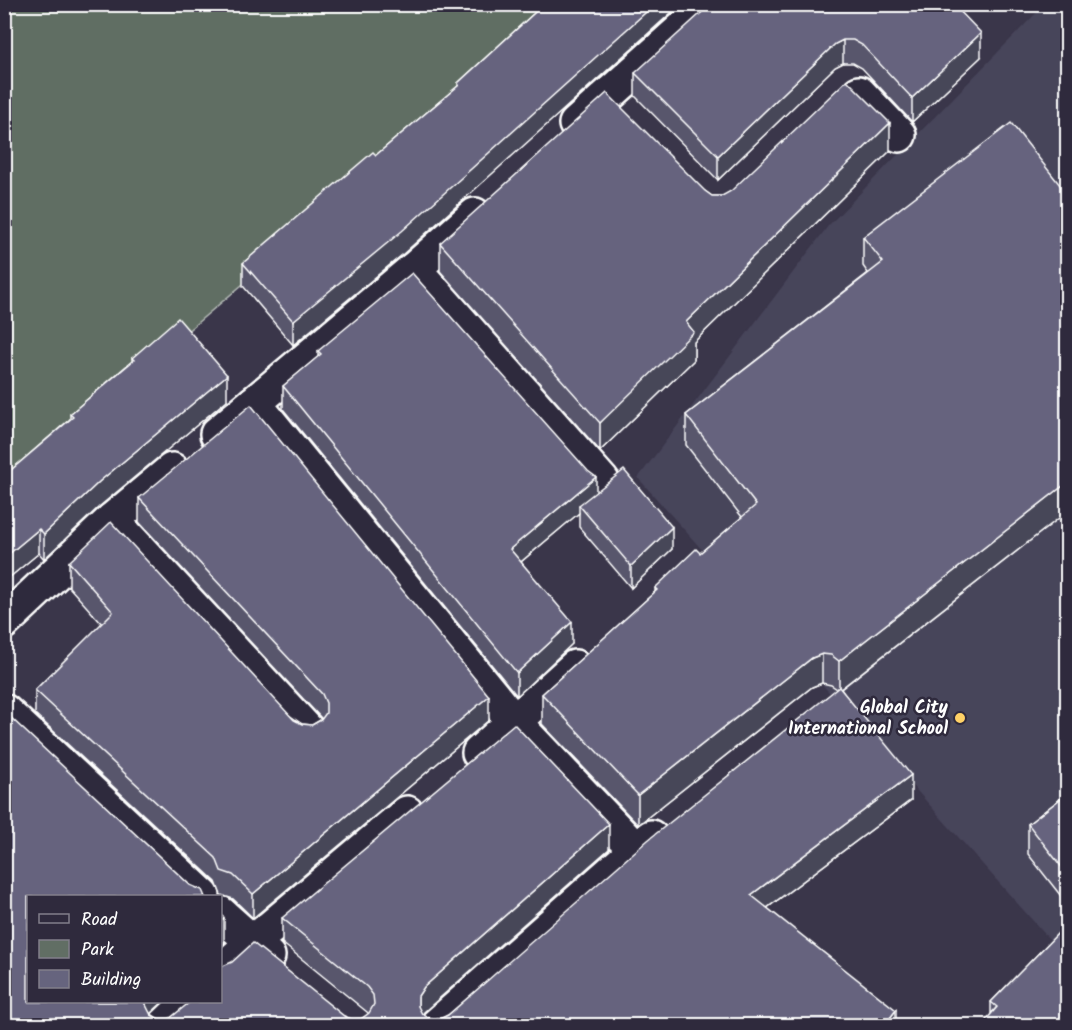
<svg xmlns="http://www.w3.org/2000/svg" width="1072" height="1030" viewBox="0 0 1072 1030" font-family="Kalam,sans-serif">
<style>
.built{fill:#47445a}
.green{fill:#616e64;stroke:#b0b6b2;stroke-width:1.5}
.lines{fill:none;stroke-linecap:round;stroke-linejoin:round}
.minor-casing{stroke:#fff;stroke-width:38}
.minor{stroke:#2f2a3d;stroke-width:33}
.wall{fill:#58566c;stroke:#fff;stroke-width:1.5}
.shaded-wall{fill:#474658;stroke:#fff;stroke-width:1.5}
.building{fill:#66647e;stroke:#fff;stroke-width:1.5}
.poi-dot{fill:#ffd166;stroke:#2f2a3d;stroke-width:2}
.labels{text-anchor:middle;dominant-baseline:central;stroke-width:5;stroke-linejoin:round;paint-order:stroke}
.poi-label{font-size:18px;font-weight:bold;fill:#fff;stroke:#2f2a3d;text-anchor:end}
</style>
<rect width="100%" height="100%" fill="#3a364a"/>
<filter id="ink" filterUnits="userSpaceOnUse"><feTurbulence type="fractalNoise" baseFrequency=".0167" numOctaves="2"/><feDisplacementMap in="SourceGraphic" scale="12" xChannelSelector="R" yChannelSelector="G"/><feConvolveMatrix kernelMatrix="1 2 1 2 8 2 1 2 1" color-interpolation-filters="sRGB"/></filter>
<g filter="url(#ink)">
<polygon class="built" points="1044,5 1067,5 1067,959 638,478 828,226"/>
<polygon class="green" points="5,5 567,5 442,116 5,485"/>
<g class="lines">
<defs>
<g id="minor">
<polyline points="859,93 899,135"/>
<polyline points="576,124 710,4"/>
<polyline points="414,269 602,481"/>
<polyline points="254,403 515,723 636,850"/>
<polyline points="217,434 414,269 475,215"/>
<polyline points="112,520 308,731"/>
<polyline points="4,622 112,520 172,470"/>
<polyline points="4,711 203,896"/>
<polyline points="479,753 575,667"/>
<polyline points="220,913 268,956"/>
<polyline points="220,972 252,943 407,813"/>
<polyline points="164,1026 189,1002"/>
<polyline points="436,1026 651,837"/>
</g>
</defs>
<use href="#minor" class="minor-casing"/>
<use href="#minor" class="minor"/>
</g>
<g class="wall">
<polygon points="544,4 402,255 293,345 243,286 243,263 376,155 458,86 458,83"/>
<polygon points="801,10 981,57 912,122 862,68 853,63 843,63 835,67 718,180 635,96 635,73"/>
<polygon points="890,151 694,342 694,360 600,451 440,271 440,243 705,191 712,196 722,196"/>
<polygon points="1068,195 1068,511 841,689 911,800 767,908 896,1026 4,1026 28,1002 163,1002 150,1013 159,1019 344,1016 353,1020 361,1019 369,1014 367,1012 282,943 282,918 609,849 422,1014 431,1019 440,1019 448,1015 837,689 831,685 822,683 812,687 638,825 542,724 542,694 655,592 655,588 700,553 742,517 686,445 686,415 868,273 863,266 863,237"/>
<polygon points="318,351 596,492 672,549 631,588 579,527 579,513 521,562 572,644 517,696 283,409 283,386 318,357"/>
<polygon points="132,358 227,400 100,506 44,559 39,553 4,582 4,476 70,419 70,414 132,361"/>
<polygon points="139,498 489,720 253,918 233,899 221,895 216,882 35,714 35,690 102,624 69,587 69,562 302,724 312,725 322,719 139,522"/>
<polygon points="1068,793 1068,905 1028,854 1028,824"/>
<polygon points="1068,923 991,1014 991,1002"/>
</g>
<g class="shaded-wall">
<polygon points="655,4 681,4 402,255 293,345 293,321"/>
<polygon points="981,33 981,57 912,122 912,98"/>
<polygon points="843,40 843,63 835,67 718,180 718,156 835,44"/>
<polygon points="890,123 890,151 694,342 694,360 600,451 600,423 686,322"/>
<polygon points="227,375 227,400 100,506 44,559 44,534 100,481"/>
<polygon points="596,477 596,499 579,505 579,513 510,571 510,549"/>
<polygon points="1068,482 1068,511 839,690 839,661"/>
<polygon points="672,527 672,549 631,588 631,566"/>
<polygon points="39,529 39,553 4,582 4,558"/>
<polygon points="572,622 572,644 517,696 517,673"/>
<polygon points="822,654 822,683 812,687 638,825 638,795 812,658"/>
<polygon points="489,696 489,720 253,918 253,894"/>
<polygon points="911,775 911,800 751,920 751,895"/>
<polygon points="609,824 609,849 424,1012 418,1021 418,996 424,987"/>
<polygon points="224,918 224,943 220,947 220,922"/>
<polygon points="146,1002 163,1002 151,1013 146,1020"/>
<polygon points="896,1010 896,1026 884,1026"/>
</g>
<g class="building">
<polygon points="544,4 655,4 402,231 293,321 243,263 373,152 376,155 459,85 458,83"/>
<polygon points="711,4 796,4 801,10 807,4 953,4 981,33 912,98 862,45 853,40 843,40 835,44 718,156 635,73"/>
<polygon points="847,80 890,123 686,322 694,332 600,423 440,243 607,93 705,191 712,196 722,196 731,191"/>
<polygon points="1011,123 1068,195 1068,482 839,661 831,655 822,654 812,658 638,795 542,694 657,590 655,588 696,549 700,553 756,505 686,415 883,262 863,237"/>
<polygon points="412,273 588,471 596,477 510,549 572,622 517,673 283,386 321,354 318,351"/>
<polygon points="178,318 227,375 100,481 44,534 39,529 4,558 4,476 73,417 70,414 134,360 132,358"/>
<polygon points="251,405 489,696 253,894 233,875 221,871 216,858 35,690 113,612 69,562 111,522 294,720 302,724 312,725 321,720 326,713 326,703 322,694 139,498"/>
<polygon points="624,470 672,527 631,566 579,505"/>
<polygon points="839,687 911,775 751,895 896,1010 884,1026 4,1026 4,720 9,716 190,885 202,890 205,897 28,897 28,1002 146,1002 146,1005 151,1015 159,1019 169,1019 190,1002 220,1002 220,965 223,966 232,962 253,943 344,1016 353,1020 361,1019 369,1013 374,1004 373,995 367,987 282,918 514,724 609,824 424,987 418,996 418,1006 422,1014 431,1019 440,1019 448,1015 648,840"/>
<polygon points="1068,793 1068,875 1028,824"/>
<polygon points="220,914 224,918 220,922"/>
<polygon points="1068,923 1068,1026 981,1026 997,1007 991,1002"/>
</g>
</g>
<circle class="poi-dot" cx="960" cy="718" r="6"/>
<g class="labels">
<g class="poi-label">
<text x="948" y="708">Global City<tspan x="948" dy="21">International School</tspan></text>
</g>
</g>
<rect width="1072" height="1030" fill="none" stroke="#2f2a3d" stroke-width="24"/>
<rect x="12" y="12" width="1048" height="1006" fill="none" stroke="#fff" stroke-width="2" filter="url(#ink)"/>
<rect x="27" y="895" width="195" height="108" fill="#2f2a3d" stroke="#827f8b" stroke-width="1.5"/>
<rect x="39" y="914" width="30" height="9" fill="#2f2a3d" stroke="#827f8b" stroke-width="1.5"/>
<text x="81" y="925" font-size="18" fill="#ffffff">Road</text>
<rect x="39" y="940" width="30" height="18" fill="#616e64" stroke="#827f8b" stroke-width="1.5"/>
<text x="81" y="955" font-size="18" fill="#ffffff">Park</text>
<rect x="39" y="970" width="30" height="18" fill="#66647e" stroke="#827f8b" stroke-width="1.5"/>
<text x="81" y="985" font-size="18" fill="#ffffff">Building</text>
</svg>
